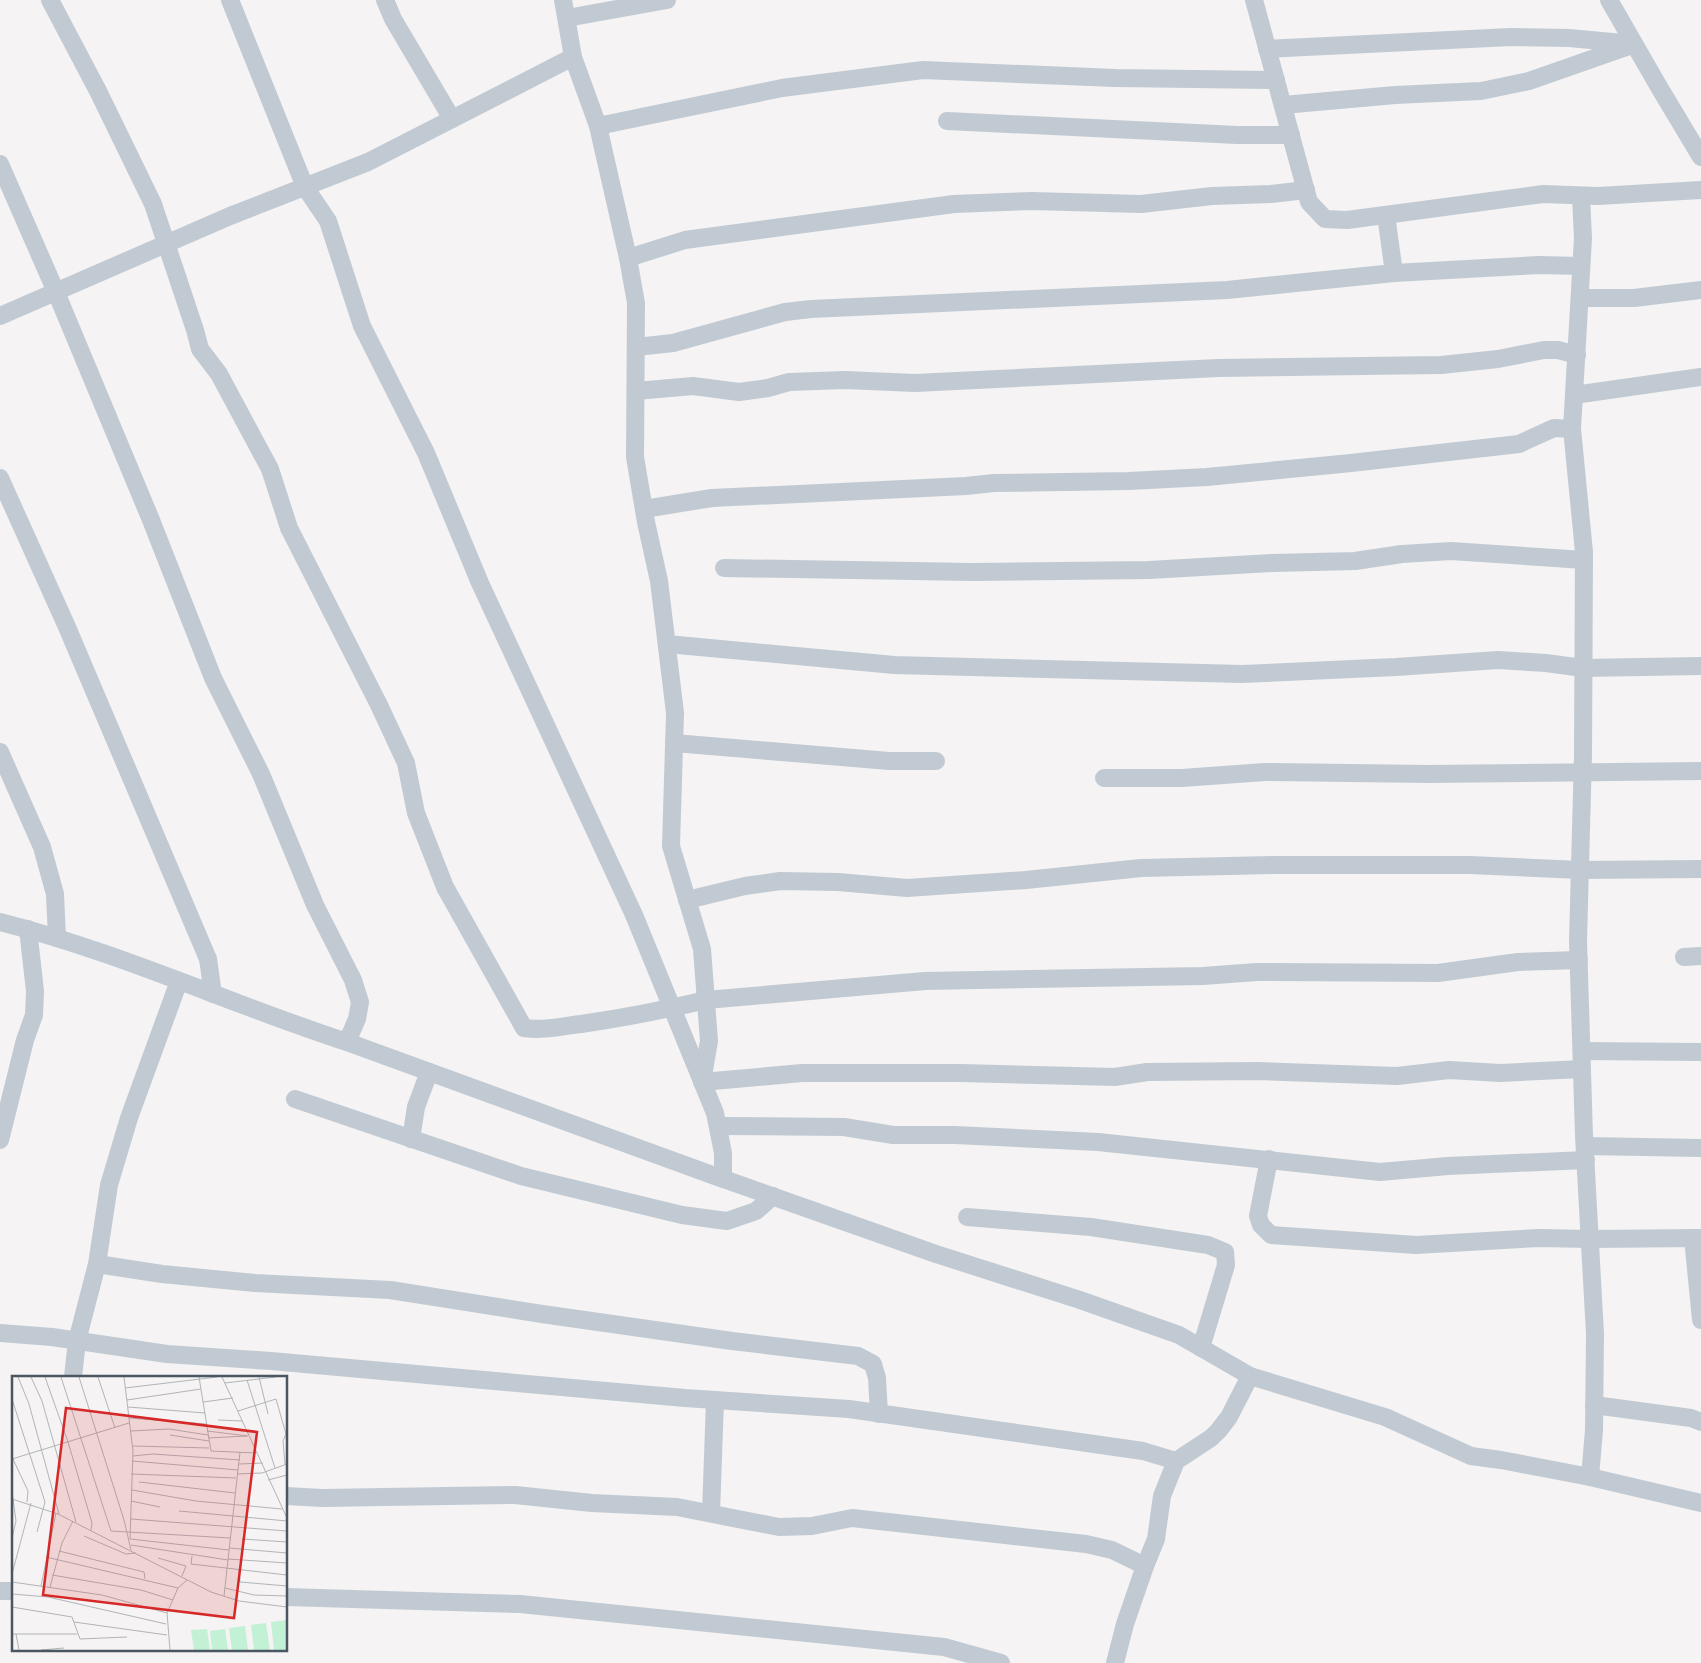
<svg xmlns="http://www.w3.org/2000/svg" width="1701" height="1663" viewBox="0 0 1701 1663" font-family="'PT Sans Narrow',sans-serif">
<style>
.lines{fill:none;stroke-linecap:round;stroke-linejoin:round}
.minor{stroke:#c1cad2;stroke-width:18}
.inset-road{fill:none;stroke:#b1b4b9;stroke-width:1}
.view{fill:#d62828;fill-opacity:0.15;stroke:#d62828;stroke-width:2.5}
.inset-edge{fill:none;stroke:#4a5661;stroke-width:2.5}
</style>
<rect width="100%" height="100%" fill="#f5f3f3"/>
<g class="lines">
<g class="minor">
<path d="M50,0L98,91L153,204L195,330L200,349L219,374L270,469L289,528L379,705L406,763L416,813L445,887L524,1028C543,1031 562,1026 581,1024C623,1018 664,1010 706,1000L925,981L1203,976L1257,972L1438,973L1518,962L1579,960"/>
<polyline points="230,0 305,187 328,221 362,326 426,453 480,583 634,915 715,1113 723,1153 723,1179"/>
<polyline points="385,0 393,19 452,119"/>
<polyline points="563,0 573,57 598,126 628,258 636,303 635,457 646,522 659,581 675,713 671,846 702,949 709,1041 702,1082 802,1073 961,1073 1115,1077 1147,1072 1258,1071 1397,1076 1449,1070 1500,1073 1582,1069"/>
<polyline points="1254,0 1309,202 1325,219 1347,220 1543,194 1598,196 1701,190"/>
<polyline points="1609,0 1659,87 1701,157"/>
<polyline points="567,18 667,0"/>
<polyline points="1267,49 1511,37 1569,38 1634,44"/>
<polyline points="1283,105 1395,95 1481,91 1529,81 1629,46"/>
<polyline points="947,121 1237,135 1291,135"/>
<polyline points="598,126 782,88 923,70 1115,78 1276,80"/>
<polyline points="0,164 56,292 151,520 213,678 261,774 315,905 353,980 360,1002 357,1019 347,1042"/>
<polyline points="1581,196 1583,238 1572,429 1584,552 1583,755 1578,941 1584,1136 1595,1334 1594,1430 1590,1477"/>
<polyline points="1386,215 1394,273"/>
<polyline points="628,258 685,240 954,204 1032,201 1141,204 1212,196 1271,194 1306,190"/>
<polyline points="1580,298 1634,298 1701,290"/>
<polyline points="0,316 230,216 368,162 573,57"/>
<polyline points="636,347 673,343 785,312 811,309 1227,290 1394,273 1539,265 1581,266"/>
<polyline points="636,391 693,386 739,392 768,388 789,382 845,380 915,383 1218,368 1441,365 1498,359 1544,350 1558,350 1577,355"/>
<polyline points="1574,395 1701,377"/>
<polyline points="0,478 67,627 208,959 213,994"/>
<polyline points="644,509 712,498 966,486 994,483 1129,481 1207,477 1351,463 1519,444 1554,428 1572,429"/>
<polyline points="724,568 972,572 1149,570 1272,563 1355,561 1402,554 1451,551 1584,560"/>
<polyline points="667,644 894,665 1242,674 1396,667 1498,660 1546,663 1583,668 1701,666"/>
<polyline points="674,743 889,761 936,761"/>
<polyline points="0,752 42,847 55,894 57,938"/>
<polyline points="1104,778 1182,778 1265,772 1428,774 1701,771"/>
<polyline points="687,900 745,886 780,881 838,882 907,888 1026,880 1141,868 1275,865 1470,865 1580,870 1701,869"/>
<path d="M0,922C119,952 230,1004 347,1042L715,1176L936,1254L1080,1300L1179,1335L1250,1376L1385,1417L1471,1456L1501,1460L1590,1477L1701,1503"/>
<polyline points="1684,957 1701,956"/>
<polyline points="1582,1051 1701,1052"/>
<polyline points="295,1099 521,1176 682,1215 727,1221 756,1211 773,1196"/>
<polyline points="718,1126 844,1127 893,1135 955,1135 1098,1142 1380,1172 1448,1166 1586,1160"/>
<polyline points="411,1139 416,1107 429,1072"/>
<polyline points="0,1140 25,1040 34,1015 35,991 28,929"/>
<polyline points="1585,1146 1701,1148"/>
<polyline points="1269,1159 1258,1216 1261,1225 1271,1235 1416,1245 1539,1238 1590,1239 1701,1238"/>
<polyline points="967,1217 1091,1227 1208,1245 1225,1252 1226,1265 1201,1348"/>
<polyline points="1693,1238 1701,1320"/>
<polyline points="97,1264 162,1274 255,1283 390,1290 542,1314 732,1341 858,1356 873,1364 877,1378 879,1414"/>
<polyline points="0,1333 52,1337 167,1354 271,1361 685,1398 849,1409 1143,1451 1176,1461"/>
<polyline points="73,1377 77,1341 97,1264 109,1185 129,1118 179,981"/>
<polyline points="1594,1405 1691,1418 1701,1422"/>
<polyline points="286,1496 322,1498 515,1495 592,1503 677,1507 779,1527 812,1526 852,1518 1086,1544 1112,1550 1145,1566"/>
<polyline points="711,1513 715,1400"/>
<polyline points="0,1591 14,1591"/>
<polyline points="286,1597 520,1604 944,1647 1001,1663"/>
<polyline points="1115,1663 1125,1624 1145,1566 1156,1539 1162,1496 1176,1461 1211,1438 1219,1430 1229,1417 1250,1376"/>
</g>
</g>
<g transform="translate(12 1376)">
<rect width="275" height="275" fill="#f5f3f3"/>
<path d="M275,244V274H262L259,246ZM254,247L258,274H242L239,249ZM233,250L236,274H220L217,252ZM195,253L198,274H182L179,254ZM213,253L216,274H200L198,255Z" fill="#c3f1d5"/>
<path class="inset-road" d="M6,1L17,28L47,138M19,1L30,25L64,146M33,1L56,66L80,147L79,154M49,1L99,155L218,162M67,1L112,144L119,174M86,1L103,52M112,1L121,75L118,163L217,174M187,1L199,75L244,77M210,1L275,142M247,1L256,38M235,4L263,92M213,7L264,1M113,12L205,1M0,23L33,126L25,156M115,24L189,13M191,26L221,22M116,31L193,37M226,35L264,23L274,58L271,65L273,88M117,42L194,48M206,44L230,45M119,55L157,53L196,59M195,55L236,60M158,59L197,65M196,62L235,60M121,70L197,72M121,80L141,78L228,84M0,83L117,47M1,83L16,115L15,126M120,85L226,94M227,88L251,87M119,98L224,102M225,98L250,97L275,88M256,104L275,99M127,106L223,117M120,114L184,125L270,133M0,116L4,145L0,162M0,123L46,138L199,216L227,225L275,231M119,125L148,131M167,135L275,145M119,143L275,155M72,160L114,178L124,177M230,163L275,166M119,169L216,184M217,172L275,177M47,175L132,196L133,203M180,180L179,188L275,199M34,181L166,212M146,182L174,190L170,200M216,183L275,187M227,194L228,206L275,210M0,198L19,127M40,199L129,214L161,224M0,206L90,219L155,237M29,210L44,137M38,211L50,167L61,145M213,212L242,219L275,220M0,218L36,221L154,248M212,220L228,76M0,231L60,241L68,263L115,261M62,246L155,259M0,258H65M4,258L7,274M29,274L52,272M158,274L155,237L166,212L175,204"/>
<path class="view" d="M54,32L245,56L222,242L31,219Z"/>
<rect width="275" height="275" class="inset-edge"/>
</g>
</svg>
